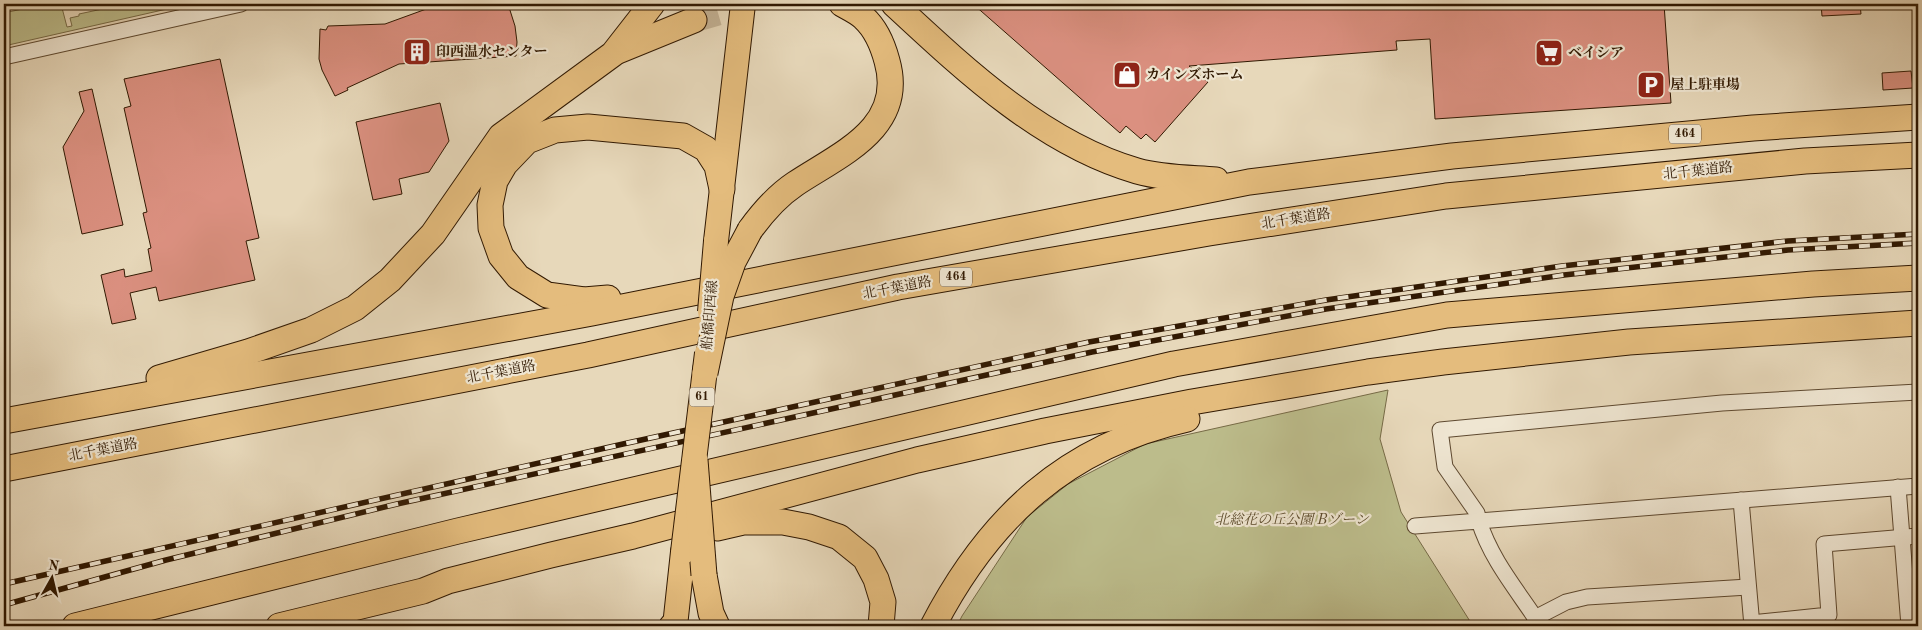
<svg xmlns="http://www.w3.org/2000/svg" width="1922" height="630" viewBox="0 0 1922 630" font-family="'Old Standard TT','Noto Serif JP',serif">
<style>
.green{fill:#bcbc8b;stroke:#766a46}
.building{fill:#db9080;stroke:#311902}
.lines{fill:none;stroke-linecap:round;stroke-linejoin:round}
.trunk-tunnel{stroke:#c3b295;stroke-width:25;stroke-dasharray:25 12;stroke-linecap:butt}
.minor-casing{stroke:#5e4930;stroke-width:17}
.primary-casing{stroke:#311902;stroke-width:26}
.trunk-casing{stroke:#311902;stroke-width:27}
.minor{stroke:#efe6d2;stroke-width:15}
.primary{stroke:#e4bc7d;stroke-width:24}
.trunk{stroke:#e4bc7d;stroke-width:25}
.rail-casing{stroke:#311902;stroke-width:5.5}
.rail{stroke:#efe6d2;stroke-width:4;stroke-dasharray:11;stroke-linecap:butt}
.primary-bridge-casing{stroke:#311902;stroke-width:26;stroke-linecap:butt}
.trunk-bridge-casing{stroke:#311902;stroke-width:27;stroke-linecap:butt}
.primary-bridge{stroke:#e4bc7d;stroke-width:24}
.trunk-bridge{stroke:#e4bc7d;stroke-width:25}
.labels{text-anchor:middle;dominant-baseline:central;stroke-width:4.5;stroke-linejoin:round;paint-order:stroke}
.shield{fill:#efe6d2;stroke:#6a5640;stroke-width:1}
.shield-label{font-size:12px;font-weight:bold;fill:#311902}
.poi-label{font-size:14px;font-weight:bold;fill:#311902;stroke:#efe6d2;text-anchor:start}
.street-label{font-size:14px;fill:#311902;stroke:#efe6d2}
.park-label{font-size:14px;font-style:italic;fill:#5b4a2b;stroke:#efe6d2}
</style>
<rect width="100%" height="100%" fill="#e7d8ba"/>
<filter id="stains"><feTurbulence type="fractalNoise" baseFrequency=".004" numOctaves="4"/><feColorMatrix values="0 0 0 0 .2 0 0 0 0 .09 0 0 0 0 .02 0 0 0 .5 -.17"/></filter>
<radialGradient id="worn" r=".72"><stop offset=".6" stop-color="#630" stop-opacity="0"/><stop offset="1" stop-color="#630" stop-opacity=".3"/></radialGradient>
<g class="green">
<polygon points="45,4 61,4 67,27 72,26 70,18 79,16 79,14 126,4 189,4 4,46 4,13"/>
<polygon points="1388,390 1380,439 1401,512 1473,626 957,626 962,616 1027,517 1068,484 1145,444"/>
</g>
<g class="building">
<polygon points="440,4 508,4 515,26 517,42 516,56 399,64 347,88 348,90 335,96 322,70 319,59 320,29 326,30 328,26 385,24"/>
<polygon points="973,4 1664,4 1671,103 1435,119 1430,39 1396,41 1397,50 1189,66 1208,82 1155,142 1146,134 1141,139 1126,126 1120,133"/>
<polygon points="1821,4 1860,4 1861,14 1822,16"/>
<polygon points="220,59 259,238 246,241 255,280 159,301 156,287 130,293 136,319 112,324 101,275 124,269 125,277 152,271 148,249 151,248 143,213 147,212 124,108 131,106 124,79"/>
<polygon points="1911,71 1913,88 1883,90 1882,73"/>
<polygon points="92,89 123,225 82,234 63,147 84,111 79,92"/>
<polygon points="440,103 449,141 429,172 399,179 402,194 373,200 356,122"/>
</g>
<g class="lines">
<polyline class="trunk-tunnel" points="694,20 749,4"/>
<defs>
<g id="minor">
<polyline points="4,57 241,4"/>
<polyline points="1918,392 1722,403 1440,430 1445,467 1477,513 1479,521 1918,486"/>
<polyline points="1898,487 1909,626"/>
<polyline points="1741,500 1752,626"/>
<path d="M1415,526L1479,521C1491,560 1518,591 1540,625"/>
<polyline points="1535,618 1566,602 1587,597 1748,587"/>
<polyline points="1751,623 1829,615 1824,544 1918,536"/>
</g>
<g id="primary">
<polyline points="716,241 743,4"/>
<polyline points="675,626 683,552"/>
</g>
<g id="trunk">
<path d="M894,4C964,69 1043,144 1137,171C1161,178 1192,178 1216,180"/>
<polyline points="618,51 694,20"/>
<path d="M750,230C763,212 777,196 795,184C840,154 906,128 887,61C883,46 876,29 864,18C858,12 849,8 842,4"/>
<polyline points="608,298 584,300 547,295 518,277 501,256 491,228 490,205 495,181 505,164 527,141 555,130 588,127 683,136 706,149 717,166 722,189"/>
<polyline points="159,378 248,352 311,330 355,308 390,280 433,234 501,136 613,54 652,4"/>
<polyline points="4,421 592,313 1249,182 1452,156 1753,128 1918,117"/>
<polyline points="4,469 588,355 898,287 1209,233 1446,196 1805,161 1918,155"/>
<polyline points="717,528 743,522 783,522 809,527 839,537 865,558 876,579 883,602 881,626"/>
<polyline points="704,575 711,613 717,626"/>
<polyline points="75,626 458,531 1174,364 1447,315 1813,284 1918,278"/>
<polyline points="279,626 423,591 448,581 551,555 633,536 917,460 1045,431 1192,402 1368,372 1443,362 1629,342 1918,323"/>
<polyline points="672,626 675,623"/>
<path d="M933,626C989,518 1066,446 1187,419"/>
</g>
</defs>
<use href="#minor" class="minor-casing"/>
<use href="#primary" class="primary-casing"/>
<use href="#trunk" class="trunk-casing"/>
<use href="#minor" class="minor"/>
<use href="#primary" class="primary"/>
<use href="#trunk" class="trunk"/>
<defs>
<g id="rail">
<polyline points="4,584 623,444 1089,342 1326,300 1562,266 1788,241 1918,234"/>
<polyline points="4,605 166,560 397,504 1092,352 1326,309 1564,275 1788,250 1918,243"/>
</g>
</defs>
<use href="#rail" class="rail-casing"/>
<use href="#rail" class="rail"/>
<defs>
<g id="primary-bridge">
<polyline points="710,312 716,241"/>
<polyline points="683,552 707,353"/>
</g>
<g id="trunk-bridge">
<polyline points="705,373 721,296 733,262 750,230"/>
<polyline points="695,460 704,575"/>
</g>
</defs>
<use href="#primary-bridge" class="primary-bridge-casing"/>
<use href="#trunk-bridge" class="trunk-bridge-casing"/>
<use href="#primary-bridge" class="primary-bridge"/>
<use href="#trunk-bridge" class="trunk-bridge"/>
</g>
<defs>
<symbol id="building-square" viewBox="-11 -11 22 22"><rect x="-9" y="-9" width="18" height="18" rx="4" fill="#8f2418" stroke="#efe6d2"/><path d="M-4-6H4V6H1V3H-1V6H-4ZM-2.5-4.3h1.7v1.8h-1.7ZM.8-4.3h1.7v1.8H.8ZM-2.5-1h1.7V.8h-1.7ZM.8-1h1.7V.8H.8Z" fill="#fff"/></symbol>
<symbol id="supermarket-square" viewBox="-11 -11 22 22"><rect x="-9" y="-9" width="18" height="18" rx="4" fill="#8f2418" stroke="#efe6d2"/><path d="M-6-5.5h2.5l.6 2H6L4.5 2H-2.5L-4.4-4H-6ZM-1.5 3.2a1.3 1.3 0 1 0 .1 0ZM3 3.2a1.3 1.3 0 1 0 .1 0Z" fill="#fff"/></symbol>
<symbol id="shop-square" viewBox="-11 -11 22 22"><rect x="-9" y="-9" width="18" height="18" rx="4" fill="#8f2418" stroke="#efe6d2"/><path d="M-5-2.5h2.3a2.7 3.5 0 0 1 5.4 0H5L5.5 6h-11ZM-1.5-2.5h3a1.5 2.3 0 0 0-3 0Z" fill="#fff"/></symbol>
<symbol id="parking-square" viewBox="-11 -11 22 22"><rect x="-9" y="-9" width="18" height="18" rx="4" fill="#8f2418" stroke="#efe6d2"/><path d="M-3.5-5.5H1a3.5 3.5 0 0 1 0 7H-1V5.5H-3.5ZM-1-3.4V-.6H.8a1.4 1.4 0 0 0 0-2.8Z" fill="#fff"/></symbol>
</defs>
<g fill-rule="evenodd">
<use href="#building-square" x="401" y="36" width="32" height="32"/>
<use href="#supermarket-square" x="1533" y="37" width="32" height="32"/>
<use href="#shop-square" x="1111" y="59" width="32" height="32"/>
<use href="#parking-square" x="1635" y="69" width="32" height="32"/>
</g>
<g class="labels">
<g class="shield">
<rect x="1669" y="124.5" width="32" height="19" rx="4"/>
<rect x="940" y="267.5" width="32" height="19" rx="4"/>
<rect x="689.5" y="387.5" width="25" height="19" rx="4"/>
</g>
<g class="shield-label">
<text x="1685" y="134">464</text>
<text x="956" y="277">464</text>
<text x="702" y="397">61</text>
</g>
<g class="poi-label">
<text x="436" y="52">印西温水センター</text>
<text x="1568" y="53">ベイシア</text>
<text x="1146" y="75">カインズホーム</text>
<text x="1670" y="85">屋上駐車場</text>
</g>
<g class="street-label">
<text transform="translate(1698 171) rotate(-6)">北千葉道路</text>
<text transform="translate(1296 219) rotate(-9)">北千葉道路</text>
<text transform="translate(897 288) rotate(-11)">北千葉道路</text>
<text transform="translate(710 315) rotate(-85)">船橋印西線</text>
<text transform="translate(501 372) rotate(-11)">北千葉道路</text>
<text transform="translate(103 450) rotate(-11)">北千葉道路</text>
</g>
<g class="park-label">
<text x="1292" y="520">北総花の丘公園 Bゾーン</text>
</g>
</g>
<rect width="1922" height="630" fill="none" stroke="#e7d8ba" stroke-width="20"/>
<rect x="5" y="5" width="1912" height="620" fill="none" stroke="#311902" stroke-width="2.5"/>
<rect x="10" y="10" width="1902" height="610" fill="none" stroke="#311902"/>
<g transform="translate(52 578) rotate(8)" stroke="#efe6d2" stroke-width="4" paint-order="stroke">
<path d="M0-4L9 19L0 12L-9 19Z" fill="#311902"/>
<text y="-8" font-size="14" font-weight="bold" text-anchor="middle" fill="#311902">N</text>
</g>
<rect width="100%" height="100%" filter="url(#stains)"/>
<rect width="100%" height="100%" fill="url(#worn)"/>
</svg>
